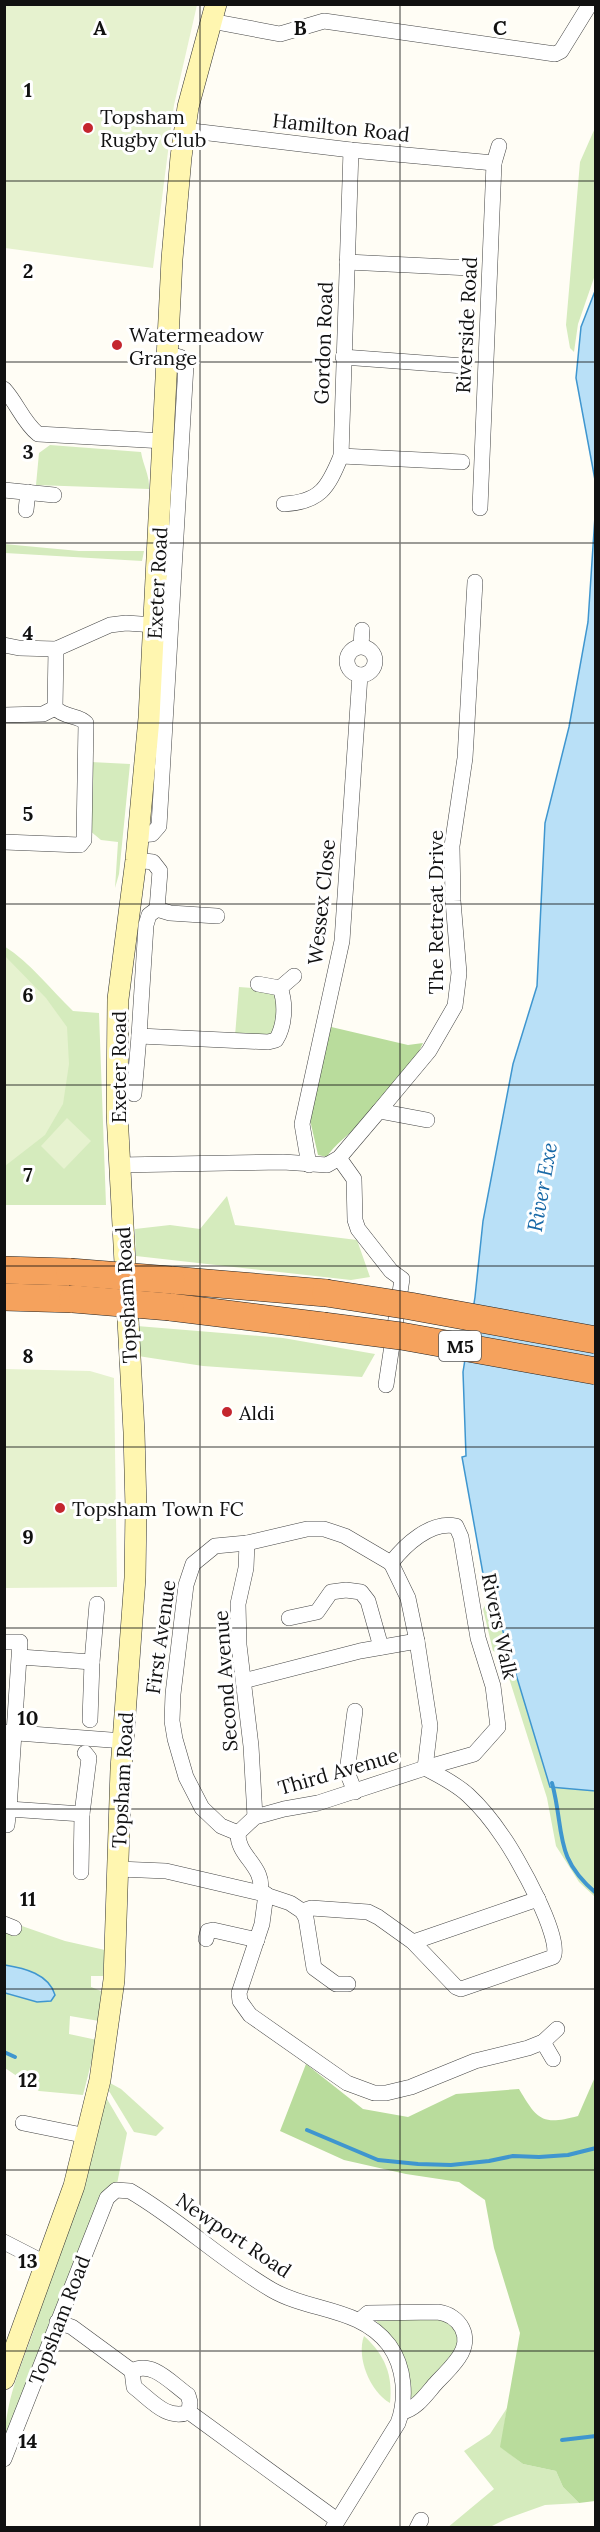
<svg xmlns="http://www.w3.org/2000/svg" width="600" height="2532" viewBox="0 0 600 2532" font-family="Lora,serif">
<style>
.green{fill:#d5ebbd}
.forest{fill:#b9dc9c}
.pitch{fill:#e6f2cf}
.water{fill:#b9e0f7;stroke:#3f96cf;stroke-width:1.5}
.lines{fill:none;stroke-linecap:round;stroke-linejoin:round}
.stream{stroke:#3f96cf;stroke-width:4}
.street-casing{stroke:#444;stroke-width:16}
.secondary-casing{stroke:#333;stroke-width:22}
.highway-casing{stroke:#222;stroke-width:28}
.street{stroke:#fff;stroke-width:15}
.secondary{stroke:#fff6b0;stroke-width:21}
.highway{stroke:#f5a25d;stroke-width:27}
.highway-bridge-casing{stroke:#222;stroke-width:28;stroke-linecap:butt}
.highway-bridge{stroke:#f5a25d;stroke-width:27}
.grid{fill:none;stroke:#111;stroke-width:1.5;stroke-opacity:0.55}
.poi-dot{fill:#c4262e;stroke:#fff;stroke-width:2}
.labels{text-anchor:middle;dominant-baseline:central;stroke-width:6;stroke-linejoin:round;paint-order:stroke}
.shield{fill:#fff;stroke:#585858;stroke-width:1.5}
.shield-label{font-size:18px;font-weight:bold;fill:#111}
.poi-label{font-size:20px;fill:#111;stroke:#fff;text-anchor:start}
.street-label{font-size:20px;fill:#111;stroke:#fff}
.water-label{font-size:21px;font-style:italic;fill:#1768a6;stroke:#fff}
.grid-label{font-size:20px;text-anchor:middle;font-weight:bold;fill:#111;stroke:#fff;stroke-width:6;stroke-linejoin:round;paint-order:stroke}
</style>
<rect width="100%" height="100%" fill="#fffdf5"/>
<g class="green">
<polygon points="595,128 595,275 578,324 574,352 570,348 566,325 580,162"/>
<path d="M50,445L141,452C143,465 150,476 149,489L36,485L39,453Z"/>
<polygon points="4,544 79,551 144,551 142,561 5,553"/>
<polygon points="91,762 130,764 119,874 115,888 118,842 101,840 89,830"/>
<path d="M4,946C31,963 50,989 73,1011L99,1013L106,1205H5Z"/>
<polygon points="239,987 269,989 279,1001 278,1027 266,1038 235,1036"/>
<polygon points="227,1196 235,1225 357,1240 370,1277 351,1280 136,1256 135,1229 170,1225 200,1229"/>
<polygon points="137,1326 283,1338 375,1354 362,1377 203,1366 138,1356"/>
<polygon points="492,1594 595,1679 595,1897 579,1882 556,1846 547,1798 501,1653 493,1651 483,1609"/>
<polygon points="19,1925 65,1941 105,1950 103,1976 91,1976 91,1987 101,1991 99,2021 70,2016 69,2034 97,2040 83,2095 39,2091 5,2068 4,1930"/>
<polygon points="110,2083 121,2089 164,2128 156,2136 134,2132 109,2091"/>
<path d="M104,2098L107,2099L127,2133L117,2184L5,2445C4,2402 21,2367 35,2327L33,2325Z"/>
<polygon points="443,2317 451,2322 461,2340 455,2355 414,2397 411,2398 400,2349 393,2338 373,2318"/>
<path d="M364,2336C385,2355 393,2375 390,2403C370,2392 356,2357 364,2336Z"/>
<polygon points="507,2408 501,2447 523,2464 556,2471 563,2487 579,2503 545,2505 506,2519 490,2527 447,2528 494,2489 464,2451 490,2434"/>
</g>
<g class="forest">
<path d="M327,1026L408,1045L423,1043L418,1053C399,1076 380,1101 360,1123C350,1134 333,1146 327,1157L318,1155L310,1120Z"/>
<path d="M306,2064L363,2109L408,2117L456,2094L519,2089C537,2119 541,2126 578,2116L595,2077V2501L579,2503L563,2487L556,2471L523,2464L500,2447L520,2333L494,2248L485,2200L459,2182L406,2174L344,2160L280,2131Z"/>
</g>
<g class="pitch">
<polygon points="5,4 197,5 174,105 153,268 5,248"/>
<polygon points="5,956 46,998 67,1027 69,1064 63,1104 45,1135 5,1166"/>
<polygon points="67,1118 91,1141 64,1169 41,1146"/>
<polygon points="5,1369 90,1371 114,1378 117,1587 5,1588"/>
</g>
<g class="water">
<polygon points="595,291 595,480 576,378 581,327"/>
<polygon points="595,516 595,1791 550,1787 492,1595 487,1596 462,1457 466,1456 463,1372 475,1297 483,1221 513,1064 537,986 545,823 569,727 588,622"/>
<path d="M5,1965C24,1968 49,1974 55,1995L51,2001L37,2002L5,1993Z"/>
</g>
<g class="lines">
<g class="stream">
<path d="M552,1783C565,1831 553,1857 596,1893"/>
<polyline points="4,2052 15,2057"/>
<polyline points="307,2130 378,2160 418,2164 451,2165 489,2161 513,2156 539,2157 568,2155 596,2148"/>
<polyline points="562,2440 596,2436"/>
</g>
<defs>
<g id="street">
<polyline points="211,21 280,34 324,21 555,54 561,51 590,4"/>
<polyline points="184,130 351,150 494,163"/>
<polyline points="347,262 470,268"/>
<polyline points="343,357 464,366"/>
<path d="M4,389C17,403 23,422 38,434L164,441"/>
<polyline points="341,456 462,462"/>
<polyline points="4,490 54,495"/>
<path d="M284,504C320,502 328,488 341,456L351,150"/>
<polyline points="480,508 494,163 499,146"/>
<polyline points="26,510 28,492"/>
<polyline points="4,645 19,648 56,649 110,625 126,623 155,625"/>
<polyline points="361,646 362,630"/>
<circle cx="361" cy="661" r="14"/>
<polyline points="4,715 43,714 55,708"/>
<polyline points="139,835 152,834 159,826 186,365 180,357 168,354"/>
<path d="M4,842L80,845L84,840L86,723C79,715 65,718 55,708L56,649"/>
<path d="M136,860L153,862L160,871L157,909L149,915L146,925L139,1036L268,1042L276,1040C285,1026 286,1003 280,988L258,984"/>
<polyline points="157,909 170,913 217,916"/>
<polyline points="280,988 294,976"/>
<polyline points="134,1094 139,1036"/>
<polyline points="379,1111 429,1051 455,1006 459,973 453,901 452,846 465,758 475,582"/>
<polyline points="339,1158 354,1179 355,1220 358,1229 391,1271 402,1279 386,1385"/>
<polyline points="119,1165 283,1162 327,1165 339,1158 379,1111 427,1120"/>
<polyline points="309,1165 302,1124 342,941 360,675"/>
<polyline points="247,1543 246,1568 238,1604 239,1645 251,1746 255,1817"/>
<polyline points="391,1563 408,1598 417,1641 430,1726 425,1768"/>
<polyline points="289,1618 317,1612 331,1592 346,1590 361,1592 368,1601 381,1647"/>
<polyline points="4,1642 20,1642 9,1809 7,1825 4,1825"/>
<polyline points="20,1657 92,1662 97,1604"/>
<polyline points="243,1681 360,1651 417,1641"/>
<polyline points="355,1711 347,1772 355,1792"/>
<polyline points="90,1720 92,1662"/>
<polyline points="4,1732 124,1741"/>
<polyline points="9,1809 82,1814 89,1758 85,1753"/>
<path d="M238,1833L255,1817L284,1809L318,1803L425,1768L474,1754L498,1727L493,1686L478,1638L461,1537L456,1526C430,1521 405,1545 391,1563"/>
<polyline points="238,1833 221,1826 202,1808 186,1777 175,1739 172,1721 173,1694 186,1585 193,1564 215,1546 247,1543 307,1529 324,1529 345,1536 391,1563"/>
<path d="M238,1833C237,1857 266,1866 260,1893"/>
<polyline points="118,1869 166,1871 260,1893 290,1903 302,1911 306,1918 314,1968 336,1984 348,1984"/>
<polyline points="81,1872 82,1814"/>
<polyline points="266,1894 262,1924 239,1993 240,2001 250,2015 347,2083 374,2093 386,2093 411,2087 475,2061 528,2048 543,2042 557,2029"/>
<path d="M302,1911L311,1908L368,1912L378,1917L413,1942L456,1987L461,1989L553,1957C564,1940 516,1855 503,1837C493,1822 481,1807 468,1795C455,1783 440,1776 425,1768"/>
<polyline points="4,1924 14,1928"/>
<polyline points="206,1939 208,1931 213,1930 257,1940"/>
<polyline points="413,1942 538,1899"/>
<polyline points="543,2042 553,2059"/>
<polyline points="23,2123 87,2136"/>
<polyline points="4,2242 47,2264"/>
<path d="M360,2320L368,2313L438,2312C460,2315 473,2337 459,2357C453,2366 445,2374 437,2382C427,2393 417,2409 402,2412"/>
<path d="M57,2322L72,2327L132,2371L134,2387C151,2400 167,2421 189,2412L337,2520"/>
<path d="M132,2371C152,2360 171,2383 188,2395L190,2402L189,2412"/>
<path d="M4,2459L107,2198L116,2190L130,2191C180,2220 222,2261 272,2290C310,2312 360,2307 389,2345C405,2367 407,2399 398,2423L333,2528"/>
<polyline points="417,2528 421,2520"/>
</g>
<polyline id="secondary" points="4,2379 74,2186 100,2080 114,1980 121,1769 135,1578 136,1508 134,1432 117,1113 118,999 136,860 149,718 172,259 181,157 188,107 216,4"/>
<g id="highway">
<polyline points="4,1270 70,1272"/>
<polyline points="171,1280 326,1293"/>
<polyline points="4,1297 73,1299"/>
<polyline points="170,1307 323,1326"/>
</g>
</defs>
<use href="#street" class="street-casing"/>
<use href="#secondary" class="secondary-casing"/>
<use href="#highway" class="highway-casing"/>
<use href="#street" class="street"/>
<use href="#secondary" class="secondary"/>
<use href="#highway" class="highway"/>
<defs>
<g id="highway-bridge">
<polyline points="70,1272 171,1280"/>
<polyline points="326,1293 410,1306 596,1340"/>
<polyline points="73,1299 170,1307"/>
<polyline points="323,1326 401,1336 596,1371"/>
</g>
</defs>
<use href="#highway-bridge" class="highway-bridge-casing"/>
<use href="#highway-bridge" class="highway-bridge"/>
</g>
<path class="grid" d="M200,4V2528M400,4V2528M4,181H596M4,362H596M4,543H596M4,723H596M4,904H596M4,1085H596M4,1266H596M4,1447H596M4,1628H596M4,1809H596M4,1989H596M4,2170H596M4,2351H596"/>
<g class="poi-dot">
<circle cx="88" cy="128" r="6"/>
<circle cx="117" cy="345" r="6"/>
<circle cx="227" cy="1412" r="6"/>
<circle cx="60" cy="1508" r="6"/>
</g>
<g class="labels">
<rect class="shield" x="439" y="1331" width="42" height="30" rx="4.5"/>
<g class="shield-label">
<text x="460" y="1346">M5</text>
</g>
<g class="poi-label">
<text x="100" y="116">Topsham<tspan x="100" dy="23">Rugby Club</tspan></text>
<text x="129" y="334">Watermeadow<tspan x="129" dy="23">Grange</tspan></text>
<text x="239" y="1412">Aldi</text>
<text x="72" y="1508">Topsham Town FC</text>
</g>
<g class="street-label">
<text transform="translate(341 127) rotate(6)">Hamilton Road</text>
<text transform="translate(466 325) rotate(-87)">Riverside Road</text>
<text transform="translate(323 343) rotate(-88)">Gordon Road</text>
<text transform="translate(157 583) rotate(-87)">Exeter Road</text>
<text transform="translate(321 902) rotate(-84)">Wessex Close</text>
<text transform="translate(435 912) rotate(-90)">The Retreat Drive</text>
<text transform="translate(118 1067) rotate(-90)">Exeter Road</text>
<text transform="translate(126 1295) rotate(-93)">Topsham Road</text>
<text transform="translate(500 1626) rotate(78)">Rivers Walk</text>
<text transform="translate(160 1637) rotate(-82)">First Avenue</text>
<text transform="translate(225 1681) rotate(-94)">Second Avenue</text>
<text transform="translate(338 1771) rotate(-16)">Third Avenue</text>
<text transform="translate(122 1780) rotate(-87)">Topsham Road</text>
<text transform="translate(234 2235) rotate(34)">Newport Road</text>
<text transform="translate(59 2320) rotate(-69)">Topsham Road</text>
</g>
<g class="water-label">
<text transform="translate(542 1187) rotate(-80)">River Exe</text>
</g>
</g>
<g class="grid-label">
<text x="100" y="35">A</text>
<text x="300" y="35">B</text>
<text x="500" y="35">C</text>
<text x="28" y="97">1</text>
<text x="28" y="278">2</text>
<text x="28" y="459">3</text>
<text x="28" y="640">4</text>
<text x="28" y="821">5</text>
<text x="28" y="1002">6</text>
<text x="28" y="1182">7</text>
<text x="28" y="1363">8</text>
<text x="28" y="1544">9</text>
<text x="28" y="1725">10</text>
<text x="28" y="1906">11</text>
<text x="28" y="2087">12</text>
<text x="28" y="2268">13</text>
<text x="28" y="2448">14</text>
</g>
<rect width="600" height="2532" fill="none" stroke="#111111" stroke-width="12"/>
</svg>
